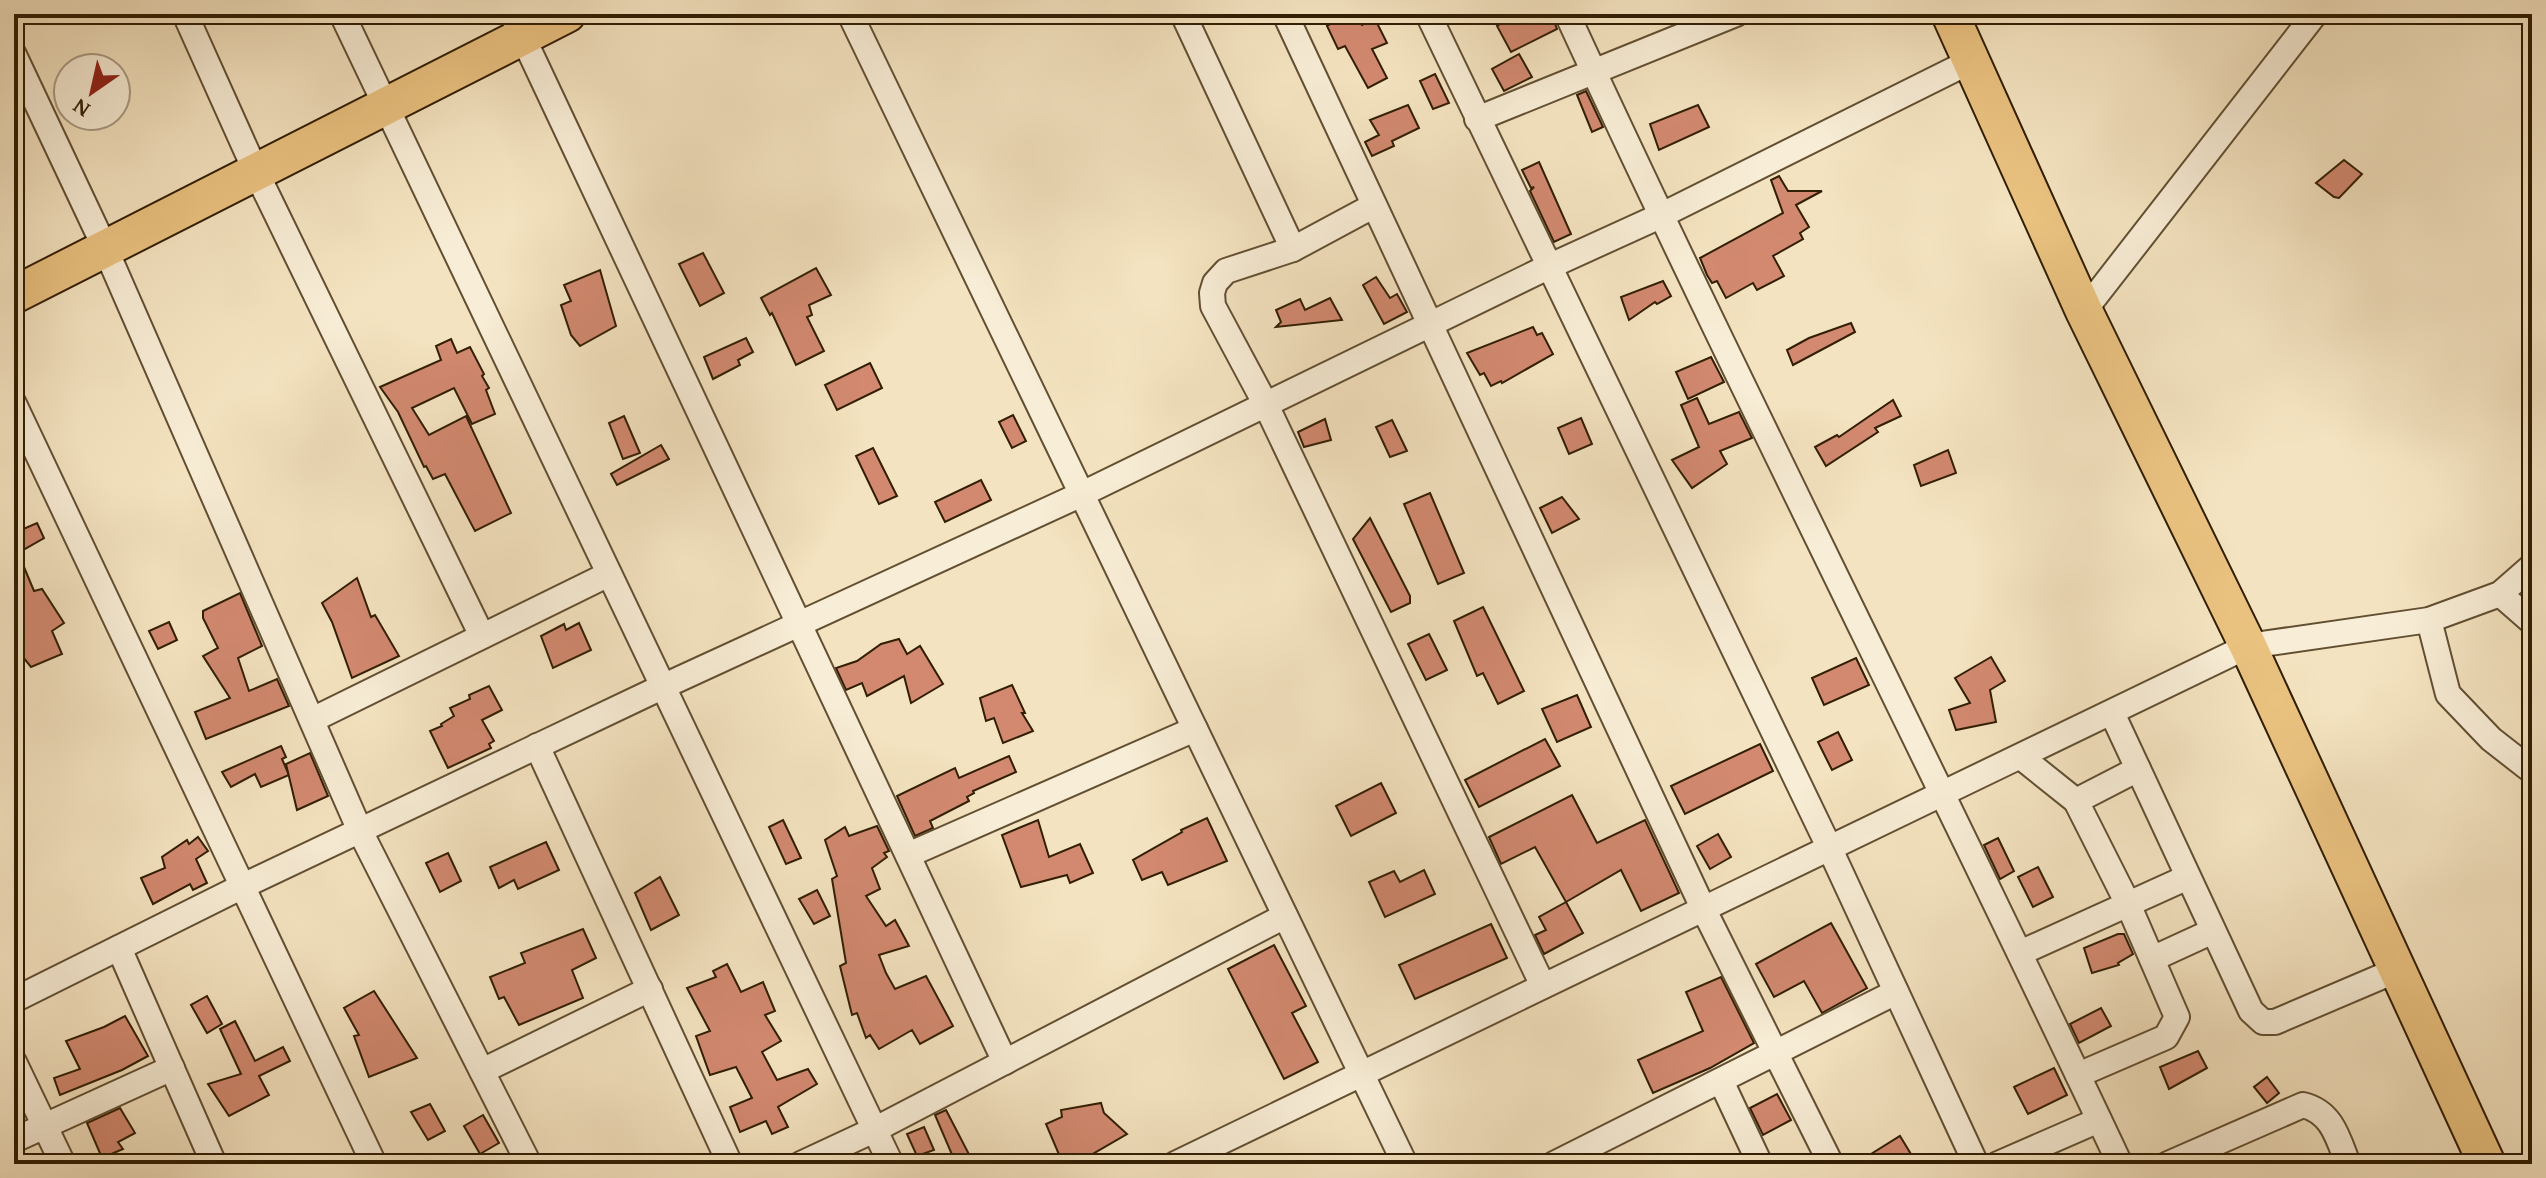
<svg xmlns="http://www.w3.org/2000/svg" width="2546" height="1178" viewBox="0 0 2546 1178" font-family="'Gentium Book Plus',serif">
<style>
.building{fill:#d28970;stroke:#311e03;stroke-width:2}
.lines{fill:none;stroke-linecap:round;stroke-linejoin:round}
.minor-casing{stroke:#624f32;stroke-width:28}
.primary-casing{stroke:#311e03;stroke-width:40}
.minor{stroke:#f8edd6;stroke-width:24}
.primary{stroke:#eac280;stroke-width:36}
</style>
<rect width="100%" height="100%" fill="#f4e3c0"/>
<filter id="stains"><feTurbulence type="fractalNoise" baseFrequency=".0025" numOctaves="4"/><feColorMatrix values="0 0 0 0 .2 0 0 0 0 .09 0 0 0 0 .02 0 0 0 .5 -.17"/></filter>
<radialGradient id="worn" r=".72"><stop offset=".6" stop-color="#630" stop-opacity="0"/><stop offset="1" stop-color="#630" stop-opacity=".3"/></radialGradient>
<g class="building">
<polygon points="1347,14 1355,14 1362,25 1375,19 1387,43 1372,49 1387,78 1368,88 1345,46 1338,49 1327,26"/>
<polygon points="1518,14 1551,14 1557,29 1511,52 1497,26"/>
<polygon points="1519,54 1532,77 1504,91 1492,69"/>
<polygon points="1435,74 1449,103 1433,109 1420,81"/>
<polygon points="1586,91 1603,127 1592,132 1577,95"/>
<polygon points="1408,105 1419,128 1392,141 1394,146 1372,156 1365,142 1379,135 1370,120"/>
<polygon points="1698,105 1709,127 1659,150 1650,124"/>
<polygon points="2344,160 2362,174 2339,198 2334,197 2316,183"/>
<polygon points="1539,162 1571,234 1554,242 1530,191 1534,187 1531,188 1522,170"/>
<polygon points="1779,176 1788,191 1822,191 1796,205 1809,227 1800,233 1803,239 1773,256 1784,276 1757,290 1753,283 1726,298 1717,281 1712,283 1707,275 1700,258 1783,213 1771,180"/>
<polygon points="703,253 724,293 700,306 679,264"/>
<polygon points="816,268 831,295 809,305 812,315 807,317 824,351 796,365 772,313 770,315 761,298"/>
<polygon points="600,270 616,326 580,346 571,335 561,305 571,301 564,285"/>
<polygon points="1376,277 1390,298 1397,294 1407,312 1384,324 1363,285"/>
<polygon points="1663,281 1671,296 1657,304 1655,302 1629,320 1621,297"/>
<polygon points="1330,298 1342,320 1276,327 1281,322 1276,310 1300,299 1305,310"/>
<polygon points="1851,323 1855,332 1793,365 1787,350 1809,338"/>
<polygon points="1533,327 1537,335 1542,333 1553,354 1502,383 1501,381 1491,386 1484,373 1480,375 1467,353"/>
<polygon points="746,338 753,352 738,360 740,365 713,379 704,357"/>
<polygon points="451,339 457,353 470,347 484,374 482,376 489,388 486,390 495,414 472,424 454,388 412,408 429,435 466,416 511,513 475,531 445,474 433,479 426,466 424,467 398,412 380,387 441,360 436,346"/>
<polygon points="1711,357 1724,382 1688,399 1676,372"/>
<polygon points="870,363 882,388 837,410 825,385"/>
<polygon points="1697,398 1709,424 1739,412 1752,438 1720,451 1727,464 1692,488 1672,460 1699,447 1681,405"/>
<polygon points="1893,400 1901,416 1875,428 1878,432 1826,466 1815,447 1837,435 1839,437"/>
<polygon points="1013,415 1026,441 1012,448 999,422"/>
<polygon points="624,416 640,453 623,459 609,423"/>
<polygon points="1581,418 1592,444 1569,454 1558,428"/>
<polygon points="1325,419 1331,440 1304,447 1298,432"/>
<polygon points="1392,420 1407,451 1390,457 1376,427"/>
<polygon points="661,445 669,459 617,485 611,474"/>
<polygon points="873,448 897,496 879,504 856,456"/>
<polygon points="1948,450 1956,473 1921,486 1914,465"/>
<polygon points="981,480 991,500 945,522 935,502"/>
<polygon points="1430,493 1464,573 1438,584 1404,504"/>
<polygon points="1562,497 1579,519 1552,533 1540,508"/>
<polygon points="1370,518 1410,596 1410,603 1391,612 1353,539"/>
<polygon points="37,523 44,538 23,550 14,533"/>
<polygon points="14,543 34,591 42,589 64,623 52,631 62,654 31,667 14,646"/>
<polygon points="357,578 371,617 375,615 399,656 352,678 332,622 322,603"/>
<polygon points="240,593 262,646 238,658 249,691 277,679 289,706 206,739 195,712 230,698 203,656 218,648 203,618 203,611"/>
<polygon points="1483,607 1524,691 1498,704 1483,673 1477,676 1454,621"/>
<polygon points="169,622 177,640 158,649 149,631"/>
<polygon points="579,623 591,650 553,668 541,636 564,624 566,630"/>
<polygon points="1429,634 1447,670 1426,680 1408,644"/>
<polygon points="899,639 907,654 920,646 943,684 911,703 904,676 867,696 862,683 846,690 836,668 857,661 881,644"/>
<polygon points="1991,657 2005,681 1990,690 1996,722 1956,730 1949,710 1970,703 1955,678"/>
<polygon points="1856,658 1869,685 1824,705 1812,678"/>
<polygon points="1012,685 1025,713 1022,713 1033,731 1003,743 994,718 986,721 980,698"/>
<polygon points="489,686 502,710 482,720 494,741 489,744 491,748 448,768 430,731 442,726 441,724 454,716 450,708 470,699 469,695"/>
<polygon points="1577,695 1591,727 1557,742 1542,709"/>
<polygon points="1838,732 1852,760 1832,770 1818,742"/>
<polygon points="1545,739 1560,766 1479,807 1465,780"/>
<polygon points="1760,744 1773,771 1685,814 1671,786"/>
<polygon points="281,746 286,757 282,759 289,775 261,787 255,774 231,787 222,772"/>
<polygon points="310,753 328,796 297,810 286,764"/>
<polygon points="1009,756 1016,772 973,791 974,793 967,797 969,801 930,821 933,828 915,836 897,796 955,768 959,778"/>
<polygon points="1381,783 1396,813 1351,836 1336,806"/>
<polygon points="1572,795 1597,843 1645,820 1679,893 1641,911 1621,870 1566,902 1535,847 1501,864 1489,837"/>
<polygon points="1207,818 1227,861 1168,885 1162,872 1142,880 1133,860 1182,832 1181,830"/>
<polygon points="783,820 801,858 786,864 769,827"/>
<polygon points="1038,820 1049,857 1080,844 1093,873 1070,883 1067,875 1021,887 1002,835"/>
<polygon points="877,826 889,851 884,853 887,857 872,868 880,889 866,896 886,926 895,920 909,946 879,955 886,973 895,989 926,976 953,1026 920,1044 912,1030 879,1049 870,1035 866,1038 857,1013 852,1015 840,966 846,963 832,879 837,876 825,840 845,827 849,836"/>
<polygon points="1718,834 1731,857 1710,869 1697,846"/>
<polygon points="198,837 208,851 196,859 207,883 193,890 190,884 153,904 141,878 165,868 162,857 187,840 189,844"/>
<polygon points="1998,838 2014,871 2000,879 1984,845"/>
<polygon points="546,842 559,870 518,889 514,880 499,888 490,867"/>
<polygon points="448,853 461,881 440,892 426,863"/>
<polygon points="2038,867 2053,897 2033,907 2018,877"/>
<polygon points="1424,870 1435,894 1385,917 1369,882 1394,871 1400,882"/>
<polygon points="660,877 679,915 651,930 635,893"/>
<polygon points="817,890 830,916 814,924 799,899"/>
<polygon points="1566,902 1583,933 1544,954 1535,935 1546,930 1539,917"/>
<polygon points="1831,923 1867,988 1822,1013 1804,981 1774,997 1756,964"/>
<polygon points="1491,924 1507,958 1415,999 1399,965"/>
<polygon points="583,929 596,958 572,970 583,998 519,1025 504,997 499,999 490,977 525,963 521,953"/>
<polygon points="2118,934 2124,934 2133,954 2118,963 2119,965 2092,973 2084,948"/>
<polygon points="1274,945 1306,1006 1292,1013 1318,1062 1284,1079 1228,969"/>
<polygon points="727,964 741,992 763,982 775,1011 765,1015 781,1041 762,1052 777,1080 808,1069 817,1084 778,1107 788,1127 772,1134 766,1121 740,1132 730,1107 752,1098 736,1067 710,1075 696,1036 710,1031 687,988 716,977 713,971"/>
<polygon points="1721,977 1754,1043 1710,1068 1653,1093 1638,1060 1703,1031 1686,992"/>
<polygon points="374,991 417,1058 369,1077 354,1036 359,1035 344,1008"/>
<polygon points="207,996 222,1024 207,1033 191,1005"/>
<polygon points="2101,1008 2111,1026 2079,1043 2070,1024"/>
<polygon points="125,1016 148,1056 122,1070 60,1095 54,1078 80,1069 66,1041 104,1027"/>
<polygon points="235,1021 255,1061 283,1047 290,1061 259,1076 269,1095 229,1116 208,1084 241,1074 220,1029"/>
<polygon points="2198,1051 2207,1068 2169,1089 2160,1067"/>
<polygon points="2054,1068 2067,1095 2028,1114 2014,1087"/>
<polygon points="2267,1077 2279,1093 2267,1103 2254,1087"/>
<polygon points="1777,1094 1791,1120 1763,1135 1750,1108"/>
<polygon points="1101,1103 1104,1113 1127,1134 1089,1156 1070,1164 1063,1164 1046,1124 1062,1117 1061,1110"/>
<polygon points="430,1104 445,1131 428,1140 411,1112"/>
<polygon points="120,1108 135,1133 118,1142 123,1149 102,1158 87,1123"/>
<polygon points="946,1110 974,1164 956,1164 935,1115"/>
<polygon points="483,1115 499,1143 480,1154 464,1126"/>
<polygon points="924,1127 934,1150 917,1156 907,1134"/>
<polygon points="1900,1136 1917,1164 1878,1164 1871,1154"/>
</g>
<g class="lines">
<defs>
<g id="minor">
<polyline points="185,14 256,172 482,636"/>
<polyline points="342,14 891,1164"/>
<polyline points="512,14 1005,1062"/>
<polyline points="850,14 1405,1164"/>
<polyline points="1183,14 1293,249"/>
<polyline points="1285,14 1703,908 1831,1164"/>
<polyline points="1428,14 1829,847 1976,1164"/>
<path d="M1567,14C1745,400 1939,779 2120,1164"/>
<polyline points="14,55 105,248 360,831 529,1164"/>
<polyline points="1477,119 1736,14"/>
<polyline points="1373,206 1293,249 1226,271 1215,283 1212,293 1213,306 1266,405 1543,986"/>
<polyline points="2084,311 2315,14"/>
<polyline points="14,404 374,1164"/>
<polyline points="2500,594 2532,622"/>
<polyline points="2429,620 2448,694 2491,739 2532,771"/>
<polyline points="2112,713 2251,1011 2263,1022 2275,1022 2397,970"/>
<polyline points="312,720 609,574"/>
<polyline points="537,746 730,1164"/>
<polyline points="2021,757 2076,801 2128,904 2177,1017 2166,1037 2078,1075"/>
<polyline points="2076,801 2138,769"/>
<polyline points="908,855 1195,729"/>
<polyline points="119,948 214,1164"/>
<polyline points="2020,953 2188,877"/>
<polyline points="2152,959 2213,931"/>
<polyline points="14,1000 243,886 662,687 1082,494 1548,267 1660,216 1971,61"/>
<polyline points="14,1062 63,1164"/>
<polyline points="482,1071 650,989"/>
<polyline points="1721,1081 1760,1164"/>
<polyline points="14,1140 172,1068"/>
<polyline points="801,1164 874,1130 1285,916"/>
<polyline points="1175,1164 2248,646 2429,620 2500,594 2532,566"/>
<polyline points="1554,1164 1896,992"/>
<polyline points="1998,1164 2099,1120"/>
<path d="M2168,1164L2303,1105C2332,1112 2338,1138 2348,1164"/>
</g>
<g id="primary">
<polyline points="1950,14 2084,311 2248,646 2487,1164"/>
<polyline points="14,295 567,14"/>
</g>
</defs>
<use href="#minor" class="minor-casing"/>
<use href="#primary" class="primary-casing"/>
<use href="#minor" class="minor"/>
<use href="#primary" class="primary"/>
</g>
<rect width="2546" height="1178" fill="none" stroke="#f4e3c0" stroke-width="48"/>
<rect x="16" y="16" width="2514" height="1146" fill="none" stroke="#311e03" stroke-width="4"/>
<rect x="24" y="24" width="2498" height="1130" fill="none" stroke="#311e03" stroke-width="2"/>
<g transform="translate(92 92) rotate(214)"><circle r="38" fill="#f8edd6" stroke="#a89a82" stroke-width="2"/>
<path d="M0-6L14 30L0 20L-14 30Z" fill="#8f2418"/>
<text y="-12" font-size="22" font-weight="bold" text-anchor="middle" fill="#311e03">N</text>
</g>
<rect width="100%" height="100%" filter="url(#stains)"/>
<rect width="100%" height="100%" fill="url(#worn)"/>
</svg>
